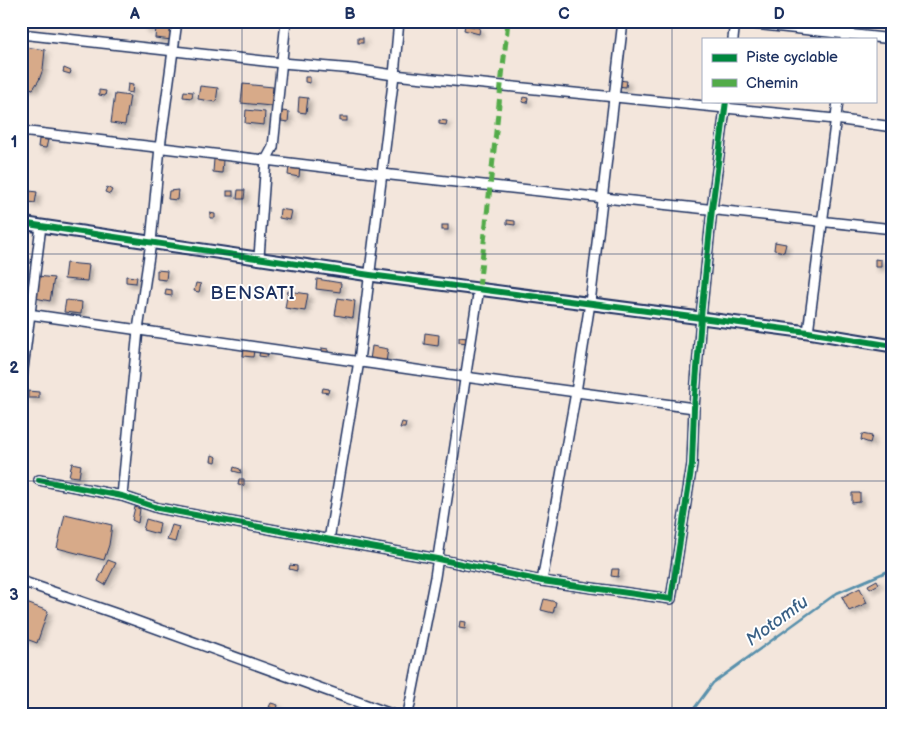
<svg xmlns="http://www.w3.org/2000/svg" width="914" height="735" viewBox="0 0 914 735" font-family="'Balsamiq Sans',sans-serif">
<style>
.lines{fill:none;stroke-linecap:round;stroke-linejoin:round}
.stream{stroke:#5990ac;stroke-width:2.5}
.building{fill:#d7aa89;stroke:#1b2f5e;filter:url(#shadow)}
.street-casing{stroke:#1b2f5e;stroke-width:12}
.secondary-casing{stroke:#1b2f5e;stroke-width:15}
.street{stroke:#fff;stroke-width:9}
.secondary{stroke:#fff;stroke-width:11}
.quiet{stroke:#52ab49;stroke-width:5;stroke-dasharray:10 5;stroke-linecap:butt}
.cycleway-casing{stroke:#fff;stroke-width:9}
.cycleway{stroke:#00873e;stroke-width:6}
.grid{fill:none;stroke:#1b2f5e;stroke-width:1;stroke-opacity:0.55}
.labels{text-anchor:middle;dominant-baseline:central;stroke-width:4;stroke-linejoin:round;paint-order:stroke}
.water-label{font-size:18px;font-style:italic;fill:#3a6085;stroke:#fff}
.quarter-label{font-size:19px;letter-spacing:1px;fill:#1b2f5e;stroke:#fff}
.neatline{fill:none;stroke:#1b2f5e;stroke-width:2}
.grid-label{font-size:16px;text-anchor:middle;font-weight:bold;fill:#1b2f5e}
</style>
<defs>
<filter id="shadow"><feDropShadow dx="3.5" dy="3.5" stdDeviation="2.5" flood-color="#0004"/></filter>
</defs>
<rect width="100%" height="100%" fill="#f3e6dc"/>
<filter id="ink" filterUnits="userSpaceOnUse"><feTurbulence type="fractalNoise" baseFrequency=".02" numOctaves="2"/><feDisplacementMap in="SourceGraphic" scale="10" xChannelSelector="R" yChannelSelector="G"/><feConvolveMatrix kernelMatrix="1 2 1 2 8 2 1 2 1" color-interpolation-filters="sRGB"/></filter>
<g filter="url(#ink)">
<g class="lines">
<polyline class="stream" points="690,714 713,683 837,593 893,569"/>
</g>
<g class="building">
<polygon points="146,21 154,22 151,29 145,28"/>
<polygon points="465,25 480,28 479,34 464,30"/>
<polygon points="156,27 173,29 172,40 155,38"/>
<rect x="358" y="38" width="5" height="5"/>
<polygon points="26,47 45,50 43,69 39,80 33,89 21,85 21,75"/>
<polygon points="64,68 71,71 70,74 63,72"/>
<polygon points="305,77 310,77 310,83 305,82"/>
<polygon points="618,80 627,81 626,87 617,86"/>
<polygon points="128,84 133,85 132,93 127,92"/>
<polygon points="243,84 273,87 271,106 241,103"/>
<polygon points="200,86 218,88 216,102 198,99"/>
<polygon points="99,90 106,91 105,96 99,95"/>
<polygon points="184,91 193,92 192,98 183,97"/>
<polygon points="115,94 130,96 125,125 111,123"/>
<polygon points="299,97 308,98 306,113 298,112"/>
<polygon points="523,97 528,98 527,103 522,102"/>
<polygon points="246,110 265,112 264,125 245,123"/>
<polygon points="282,111 289,112 288,122 281,121"/>
<rect x="340" y="117" width="7" height="4"/>
<polygon points="439,120 447,121 446,125 439,124"/>
<polygon points="39,139 48,140 46,148 38,147"/>
<polygon points="214,159 223,160 222,173 213,172"/>
<polygon points="289,166 300,167 299,177 288,175"/>
<polygon points="107,187 112,190 110,194 105,192"/>
<polygon points="178,190 177,200 168,199 169,191"/>
<polygon points="238,190 245,190 244,199 237,199"/>
<polygon points="30,191 37,192 35,203 29,202"/>
<rect x="227" y="191" width="6" height="5"/>
<polygon points="280,209 292,211 290,220 279,218"/>
<polygon points="210,213 215,214 215,218 210,218"/>
<polygon points="507,220 515,221 515,225 507,224"/>
<rect x="442" y="225" width="6" height="5"/>
<polygon points="775,242 786,244 784,252 774,250"/>
<polygon points="875,259 881,260 881,267 875,267"/>
<polygon points="66,263 89,265 87,281 64,279"/>
<polygon points="157,270 167,271 166,280 157,279"/>
<polygon points="38,276 54,278 50,301 35,298"/>
<polygon points="126,276 137,277 136,283 126,282"/>
<polygon points="317,279 341,283 340,292 316,289"/>
<polygon points="196,283 201,284 199,292 194,291"/>
<polygon points="166,289 172,290 172,296 165,295"/>
<polygon points="288,291 308,294 305,311 285,308"/>
<polygon points="338,298 355,301 353,318 335,315"/>
<polygon points="21,299 28,300 27,311 21,310"/>
<polygon points="66,300 82,302 81,314 64,312"/>
<polygon points="425,333 439,335 438,346 424,344"/>
<polygon points="459,337 467,338 467,343 459,342"/>
<polygon points="372,346 388,349 386,362 370,360"/>
<polygon points="322,348 328,349 328,353 322,353"/>
<polygon points="244,349 254,351 253,357 243,356"/>
<polygon points="260,349 268,350 267,357 259,356"/>
<polygon points="323,388 329,389 328,393 322,392"/>
<polygon points="28,391 39,392 39,398 28,398"/>
<polygon points="402,422 406,423 405,428 400,428"/>
<polygon points="862,434 872,436 870,443 861,440"/>
<polygon points="212,455 217,457 216,462 211,461"/>
<polygon points="72,463 81,465 79,477 69,476"/>
<polygon points="234,467 240,469 241,473 233,471"/>
<polygon points="239,479 244,479 244,486 238,485"/>
<polygon points="852,493 860,493 860,502 852,503"/>
<polygon points="135,507 140,509 138,523 132,520"/>
<polygon points="65,514 112,525 109,545 104,560 57,548"/>
<polygon points="146,519 160,523 158,534 143,530"/>
<polygon points="172,525 179,527 175,542 167,540"/>
<polygon points="108,560 116,563 105,585 98,581"/>
<polygon points="290,565 297,566 297,571 289,569"/>
<polygon points="612,569 619,569 618,577 611,576"/>
<polygon points="877,580 879,584 870,589 868,585"/>
<polygon points="860,588 867,603 849,611 842,597"/>
<polygon points="544,599 556,602 553,613 541,610"/>
<polygon points="21,601 48,611 37,643 21,637"/>
<polygon points="460,621 466,622 465,629 459,628"/>
<polygon points="271,703 278,705 277,710 269,707"/>
</g>
<g class="lines">
<defs>
<g id="street">
<polyline points="726,21 893,39"/>
<polyline points="21,34 282,63 354,69 394,75 835,119 893,127"/>
<polyline points="845,38 847,21"/>
<polyline points="733,39 735,21"/>
<polyline points="21,131 382,174 893,229"/>
<polyline points="259,257 266,160 273,147 286,21"/>
<polyline points="21,313 465,377 694,408"/>
<polyline points="808,332 838,101"/>
<polyline points="21,385 41,226"/>
<polyline points="39,480 122,496 158,508 275,530 438,559 542,581 671,599 692,464 694,408 701,317 712,209 726,101"/>
<polyline points="122,496 138,330 151,242 160,147 177,21"/>
<polyline points="329,540 359,361 394,75 399,21"/>
<polyline points="21,581 117,614 391,714"/>
<polyline points="542,581 576,392 590,303 623,21"/>
<polyline points="408,714 435,577 479,288"/>
</g>
<polyline id="secondary" points="21,223 370,275 808,332 893,346"/>
</defs>
<use href="#street" class="street-casing"/>
<use href="#secondary" class="secondary-casing"/>
<use href="#street" class="street"/>
<use href="#secondary" class="secondary"/>
<polyline class="quiet" points="479,288 508,21"/>
<defs>
<g id="cycleway">
<polyline points="21,223 370,275 808,332 893,346"/>
<polyline points="39,480 122,496 158,508 275,530 438,559 542,581 671,599 692,464 694,408 701,317 712,209 726,101"/>
</g>
</defs>
<use href="#cycleway" class="cycleway-casing"/>
<use href="#cycleway" class="cycleway"/>
</g>
</g>
<path class="grid" d="M242,21V714M457,21V714M672,21V714M21,254H893M21,481H893"/>
<g class="labels">
<g class="water-label">
<text transform="translate(777 621) rotate(-36)">Motomfu</text>
</g>
<g class="quarter-label">
<text x="253" y="293">BENSATI</text>
</g>
</g>
<rect width="914" height="735" fill="none" stroke="#fff" stroke-width="55"/>
<rect x="702" y="38" width="175" height="65" fill="#ffffff" stroke="#a4acbf"/>
<rect x="712" y="54" width="25" height="8" fill="#00873e" stroke="#a4acbf"/>
<text x="746" y="62" font-size="15" fill="#1b2f5e">Piste cyclable</text>
<rect x="712" y="79" width="25" height="8" fill="#52ab49" stroke="#a4acbf"/>
<text x="746" y="88" font-size="15" fill="#1b2f5e">Chemin</text>
<rect x="28" y="28" width="858" height="680" class="neatline"/>
<g class="grid-label">
<text x="135" y="19">A</text>
<text x="350" y="19">B</text>
<text x="564" y="19">C</text>
<text x="779" y="19">D</text>
<text x="14" y="147">1</text>
<text x="14" y="373">2</text>
<text x="14" y="600">3</text>
</g>
</svg>
